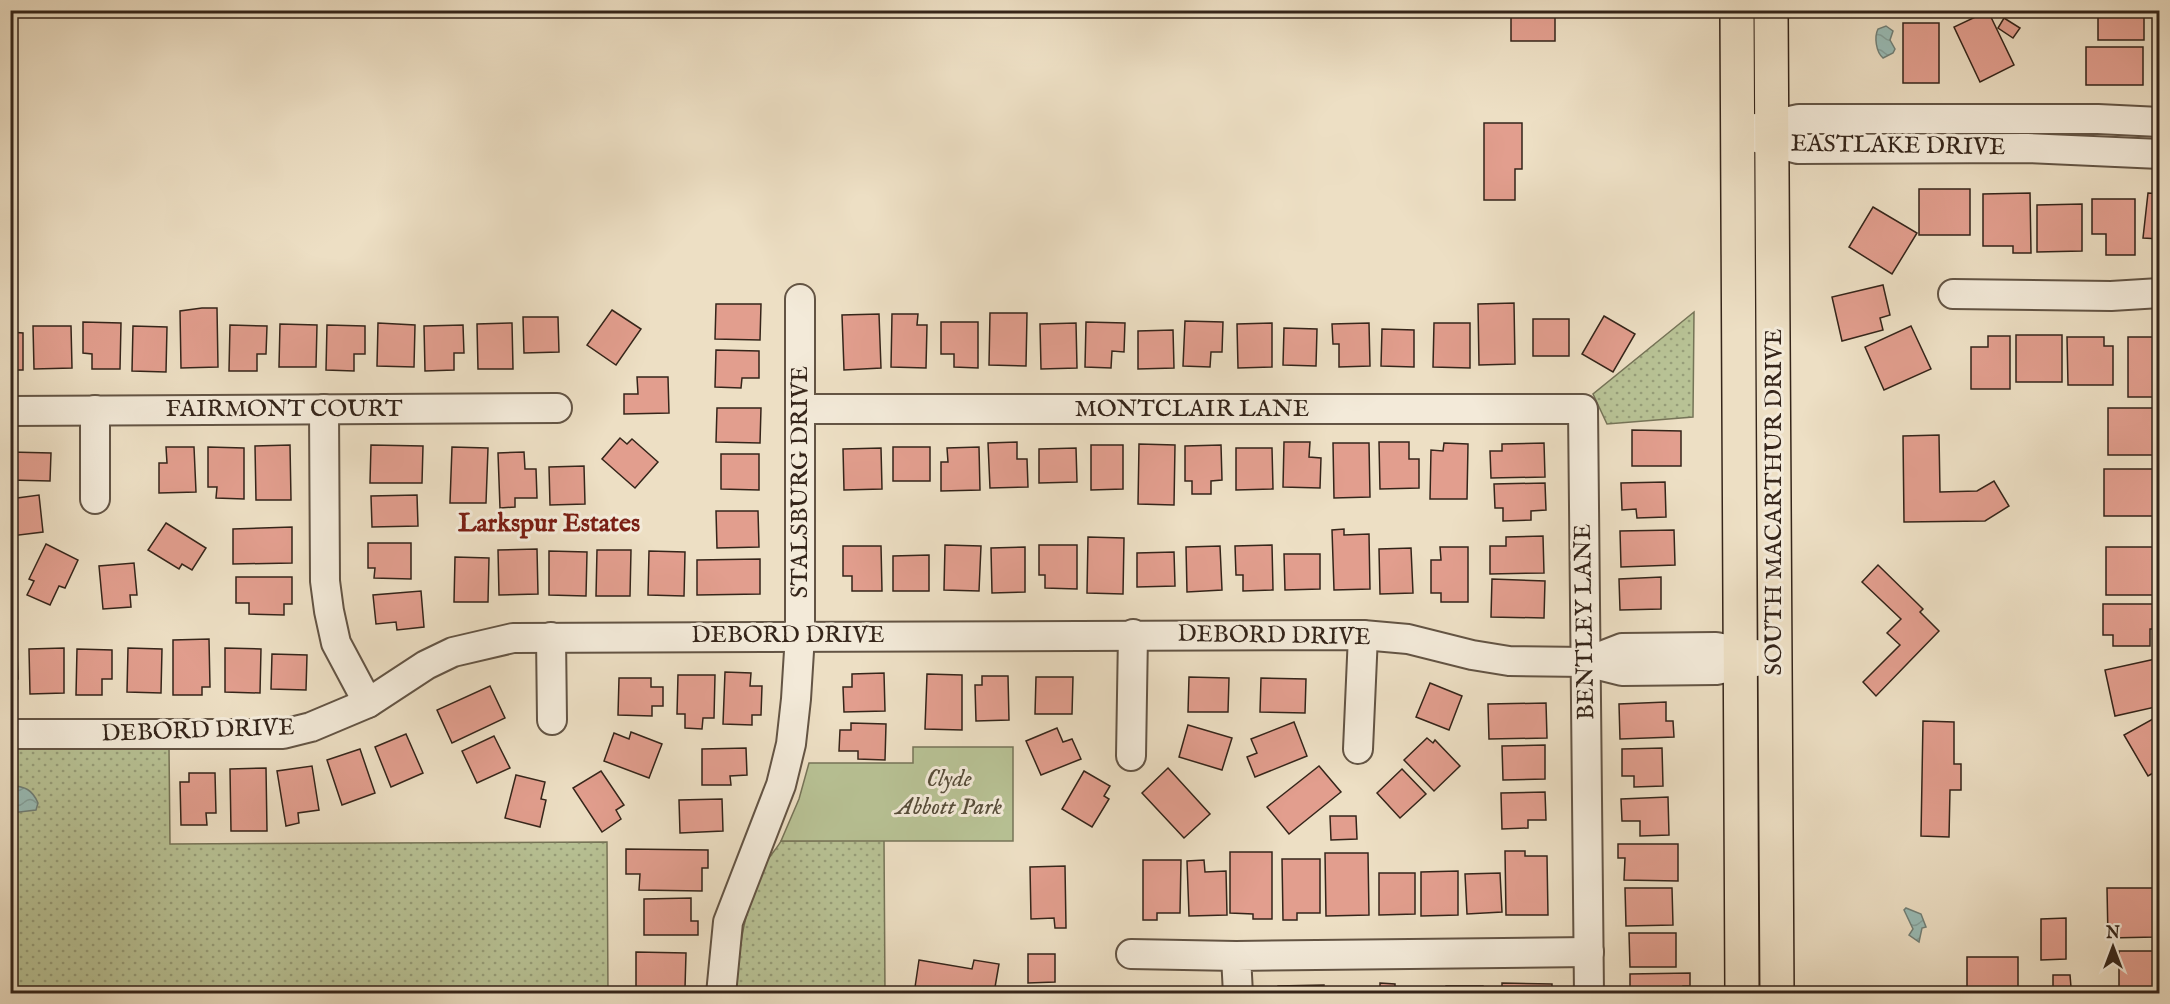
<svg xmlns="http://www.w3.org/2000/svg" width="2170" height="1004" viewBox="0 0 2170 1004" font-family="'IM FELL English',serif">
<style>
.grass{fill:url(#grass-dots);stroke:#767458;stroke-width:1.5}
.green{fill:#b8c295;stroke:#767458;stroke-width:1.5}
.water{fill:url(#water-waves);stroke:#718078;stroke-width:1.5}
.building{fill:#e29e8e;stroke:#35251a;stroke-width:1.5}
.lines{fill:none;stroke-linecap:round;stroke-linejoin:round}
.minor-casing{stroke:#635444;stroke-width:32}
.major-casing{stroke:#35251a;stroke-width:36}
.minor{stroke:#f3ead9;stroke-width:28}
.major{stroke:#eddfc4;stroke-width:33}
.labels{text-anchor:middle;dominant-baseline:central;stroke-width:6;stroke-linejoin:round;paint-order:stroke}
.street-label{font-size:24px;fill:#35251a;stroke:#f3ead9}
.park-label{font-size:24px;font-style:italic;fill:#564c39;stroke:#f3ead9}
.neighbourhood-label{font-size:26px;font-weight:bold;fill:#7a1f14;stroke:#f3ead9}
</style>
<defs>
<pattern id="grass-dots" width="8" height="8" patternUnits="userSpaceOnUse" patternTransform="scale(1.5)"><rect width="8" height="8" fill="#b8c295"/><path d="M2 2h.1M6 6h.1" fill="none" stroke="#969d79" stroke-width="1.8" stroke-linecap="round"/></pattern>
<pattern id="water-waves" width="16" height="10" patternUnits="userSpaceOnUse" patternTransform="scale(1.5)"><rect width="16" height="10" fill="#99bcb6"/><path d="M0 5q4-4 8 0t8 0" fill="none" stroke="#84a19c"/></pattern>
</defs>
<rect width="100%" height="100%" fill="#eddfc4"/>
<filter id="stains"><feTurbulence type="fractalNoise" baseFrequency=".00333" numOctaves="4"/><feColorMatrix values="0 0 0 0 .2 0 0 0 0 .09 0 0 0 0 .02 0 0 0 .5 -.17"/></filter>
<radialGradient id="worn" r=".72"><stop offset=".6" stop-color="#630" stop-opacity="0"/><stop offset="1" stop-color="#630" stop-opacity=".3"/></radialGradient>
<g class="grass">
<polygon points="1694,312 1693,417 1607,424 1593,394"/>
<polygon points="169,747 170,844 607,842 608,993 11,993 10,748"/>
<path d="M884,840L885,993L735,994C739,950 744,904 765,865C769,856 776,850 781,841Z"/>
</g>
<polygon class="green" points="913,747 1013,747 1013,841 781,841 799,799 809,763 913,763"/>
<g class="water">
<path d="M1886,26L1893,31L1890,40L1895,49L1893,53L1883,58C1876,52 1874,37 1878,29Z"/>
<path d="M11,785C25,787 32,789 38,803L36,810L11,813Z"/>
<polygon points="1906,908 1921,914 1926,927 1922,928 1919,942 1909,935 1913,929 1904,910"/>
</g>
<g class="building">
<rect x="2098" y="10" width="46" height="30"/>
<polygon points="1988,11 2014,65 1980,82 1954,27"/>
<rect x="1511" y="16" width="44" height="25"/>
<polygon points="2004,18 2020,28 2013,38 1998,28"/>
<rect x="1903" y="23" width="36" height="60"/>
<rect x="2086" y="47" width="57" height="38"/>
<polygon points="1484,123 1522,123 1522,169 1515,169 1515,200 1484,200"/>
<rect x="1919" y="189" width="51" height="46"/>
<polygon points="2030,193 2031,253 2013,253 2013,246 1983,246 1983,194"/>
<polygon points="2148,193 2160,194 2160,239 2143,238"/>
<polygon points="2092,199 2135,199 2135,255 2106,255 2106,234 2092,234"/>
<polygon points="2082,204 2082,251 2037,252 2037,205"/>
<polygon points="1873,207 1917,233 1892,274 1849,247"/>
<polygon points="1883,285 1890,315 1880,318 1883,330 1842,341 1832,297"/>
<polygon points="1514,303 1515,364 1479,365 1478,304"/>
<polygon points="716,304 761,304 760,340 715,339"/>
<polygon points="202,308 217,308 218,367 181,368 180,311"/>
<polygon points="612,310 641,329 616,365 587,345"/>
<polygon points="990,313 1027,313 1026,366 989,365"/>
<polygon points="879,314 881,368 844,370 842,315"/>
<polygon points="892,314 918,314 917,325 927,325 926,368 891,367"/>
<polygon points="1604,316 1635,334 1613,372 1582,354"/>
<polygon points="523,317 558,317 559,352 524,353"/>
<rect x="1533" y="319" width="36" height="37"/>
<polygon points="1185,321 1223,322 1222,352 1211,352 1210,367 1183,366"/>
<polygon points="83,322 121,323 120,369 92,369 92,354 83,353"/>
<polygon points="941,322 978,322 978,368 954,367 954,354 941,354"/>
<polygon points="1086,322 1125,323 1124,352 1112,351 1111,368 1085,367"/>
<polygon points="378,323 415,325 414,367 377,366"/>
<polygon points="512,323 513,369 478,369 477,324"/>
<polygon points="1076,323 1077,368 1041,369 1040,324"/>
<polygon points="1272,323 1272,367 1238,368 1237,324"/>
<polygon points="1369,323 1370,366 1339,367 1339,344 1333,344 1332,324"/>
<polygon points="1434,323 1470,323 1470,368 1433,367"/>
<polygon points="280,324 317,325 316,367 279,367"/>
<polygon points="230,325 267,326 266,354 257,354 257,371 229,371"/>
<polygon points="327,325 365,326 365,354 354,354 354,371 326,370"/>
<polygon points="463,325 464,353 454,353 454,370 425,371 424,326"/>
<polygon points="33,326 71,326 72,368 34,369"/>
<polygon points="133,326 167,327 166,372 132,371"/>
<polygon points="1911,326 1931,369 1884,390 1865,347"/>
<polygon points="1284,328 1317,329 1316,366 1283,365"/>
<polygon points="1382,329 1414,330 1414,367 1381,366"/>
<polygon points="1173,330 1174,368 1138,369 1138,331"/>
<polygon points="10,332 23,333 23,370 10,370"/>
<rect x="2016" y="335" width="46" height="47"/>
<polygon points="1988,336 2010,336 2010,389 1971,389 1971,347 1988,347"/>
<polygon points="2067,337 2104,337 2104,346 2113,346 2113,385 2068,385"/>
<rect x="2128" y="337" width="32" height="60"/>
<polygon points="716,350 759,351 759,378 742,378 741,388 715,387"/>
<polygon points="637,377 668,377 669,413 624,414 624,394 638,394"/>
<polygon points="717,408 761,408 760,443 716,442"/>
<rect x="2108" y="408" width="50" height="47"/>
<polygon points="1632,430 1681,431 1681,466 1632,466"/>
<polygon points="1939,435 1940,492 1977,491 1994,481 2009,506 1985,521 1904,522 1903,436"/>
<polygon points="620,438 627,444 632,439 658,462 635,488 602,459"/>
<polygon points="1017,442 1017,459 1027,459 1028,487 990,488 988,443"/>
<polygon points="1284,442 1310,442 1309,457 1321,458 1320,488 1283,487"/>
<polygon points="1379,442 1409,442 1409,459 1419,459 1419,488 1380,489"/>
<polygon points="1333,443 1369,443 1370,497 1334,498"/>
<polygon points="1444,443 1468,444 1467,499 1430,499 1431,450 1443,451"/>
<polygon points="1544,443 1545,477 1491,478 1490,451 1502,451 1502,444"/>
<polygon points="1139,444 1175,445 1174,505 1138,504"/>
<polygon points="290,445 291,500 256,500 255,446"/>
<polygon points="371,445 423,446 422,483 370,483"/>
<polygon points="1091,445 1123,445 1123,489 1091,490"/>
<polygon points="1221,445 1222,480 1211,481 1211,494 1192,494 1192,481 1185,481 1185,446"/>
<polygon points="166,447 194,447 196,492 159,493 159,463 167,463"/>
<polygon points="208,447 244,448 244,499 216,498 217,487 208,487"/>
<polygon points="452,447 488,448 486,503 450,503"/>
<rect x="893" y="447" width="37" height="34"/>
<polygon points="979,447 980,490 941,491 941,462 948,462 947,448"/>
<polygon points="881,448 882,489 844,490 843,449"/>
<polygon points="1076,448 1077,482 1039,483 1039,449"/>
<polygon points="1236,448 1272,448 1273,489 1236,490"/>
<polygon points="10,452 51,453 50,481 10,480"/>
<polygon points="524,452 525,469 536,469 537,498 515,498 515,507 500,508 498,453"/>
<polygon points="721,454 759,454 759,490 721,489"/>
<polygon points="584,466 585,504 550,505 549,467"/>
<rect x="2104" y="469" width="56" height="47"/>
<polygon points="1665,482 1666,517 1637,518 1636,509 1622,510 1621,483"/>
<polygon points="1545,483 1546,510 1531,511 1531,520 1503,521 1503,508 1495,508 1494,484"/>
<polygon points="39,495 43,532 11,536 10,499"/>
<polygon points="417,495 418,526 372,527 371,496"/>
<polygon points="716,511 758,511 759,547 717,548"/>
<polygon points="166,523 206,548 192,570 182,564 179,569 148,550"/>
<polygon points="292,527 292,563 233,564 233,529"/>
<polygon points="1344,529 1344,535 1369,534 1370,589 1334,590 1332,530"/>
<polygon points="1674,530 1675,565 1621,567 1620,531"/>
<polygon points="1543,536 1544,573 1490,574 1490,546 1506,546 1506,537"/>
<polygon points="1088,537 1124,538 1123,594 1087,593"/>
<polygon points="368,543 411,543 411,579 374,578 375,568 368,568"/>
<polygon points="46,544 78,560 65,588 59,586 50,605 27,595 34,581 29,579"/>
<polygon points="945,545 981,546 979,591 944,590"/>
<polygon points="1039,545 1077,545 1077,589 1045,588 1045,575 1039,575"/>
<polygon points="1272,545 1273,590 1243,591 1243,575 1236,575 1235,546"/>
<polygon points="843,546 881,546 882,591 852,591 852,576 843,576"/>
<polygon points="1220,546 1222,590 1187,592 1186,547"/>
<polygon points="1025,547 1025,592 992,593 991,548"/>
<polygon points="1440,547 1468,547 1468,602 1441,602 1441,593 1431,593 1431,560 1441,560"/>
<rect x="2106" y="547" width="54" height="48"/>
<polygon points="1411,548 1413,593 1380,594 1379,549"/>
<polygon points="537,549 538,594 499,595 498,550"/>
<polygon points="597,550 631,550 630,596 596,596"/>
<polygon points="549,551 587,552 586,596 549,595"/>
<polygon points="649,551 685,552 684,596 648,595"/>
<polygon points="1174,552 1175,586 1137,587 1137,553"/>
<polygon points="1284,554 1320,554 1320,589 1285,590"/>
<polygon points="929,555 929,591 893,591 893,556"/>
<polygon points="455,557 489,558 488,602 454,602"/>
<polygon points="760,559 760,594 697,595 697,560"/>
<polygon points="134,563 137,595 130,595 131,607 103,609 99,566"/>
<polygon points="1878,565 1923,609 1920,612 1939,631 1876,696 1863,682 1900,645 1887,633 1901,619 1862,582"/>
<polygon points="236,577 292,577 292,604 284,604 284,615 249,614 249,603 236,603"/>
<polygon points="1661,577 1661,609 1620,610 1619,579"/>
<polygon points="1492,579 1545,581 1544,618 1491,617"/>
<polygon points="421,591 424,627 397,630 396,622 376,624 373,595"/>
<polygon points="2103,604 2160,604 2160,629 2150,629 2150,646 2113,646 2113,635 2103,635"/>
<polygon points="209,639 210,687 202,687 202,695 173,695 173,640"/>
<polygon points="64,648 64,693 30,694 29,649"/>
<polygon points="128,648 162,649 161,693 127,692"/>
<polygon points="225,648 261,649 260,693 225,692"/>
<polygon points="77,649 112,650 112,679 102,679 102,695 76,695"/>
<polygon points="10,650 17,650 18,679 10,679"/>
<polygon points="272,654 307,655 306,690 271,689"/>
<polygon points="2160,658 2160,706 2115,716 2105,670"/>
<polygon points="725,672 751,673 750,686 762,686 761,715 752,715 752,725 723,724"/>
<polygon points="884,673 885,711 844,712 843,687 852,687 852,674"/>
<polygon points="927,674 962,675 962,730 925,729"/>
<polygon points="678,675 715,675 714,718 703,718 702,729 685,728 685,714 677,714"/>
<polygon points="982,676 1008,676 1009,720 976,721 975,685 982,685"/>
<polygon points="1036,677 1073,677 1072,714 1035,714"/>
<polygon points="1189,677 1229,678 1228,712 1188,712"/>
<polygon points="619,678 651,678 651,687 663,687 663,706 652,706 652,716 618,715"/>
<polygon points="1261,678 1306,679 1305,713 1260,712"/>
<polygon points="1430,683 1462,696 1449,730 1416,717"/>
<polygon points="490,686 505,718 452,743 437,710"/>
<polygon points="1666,702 1666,721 1673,721 1674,737 1620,739 1619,704"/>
<polygon points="1546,703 1547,738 1489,739 1488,704"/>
<polygon points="2160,715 2160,769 2148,776 2124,735"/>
<polygon points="1923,721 1954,722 1954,764 1961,764 1961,790 1950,790 1949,837 1921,836"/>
<polygon points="1294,722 1307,756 1255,777 1247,757 1257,753 1251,739"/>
<polygon points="851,723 886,724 885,760 858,759 858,751 839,751 840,730 851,730"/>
<polygon points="1188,725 1232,738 1222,770 1179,757"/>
<polygon points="1057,728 1063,742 1072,739 1081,759 1041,775 1026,741"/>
<polygon points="631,732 662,744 649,778 604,761 614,733 629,739"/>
<polygon points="406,734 423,773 391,787 375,747"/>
<polygon points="494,736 510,768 477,783 462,751"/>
<polygon points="1427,738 1433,743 1435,740 1460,766 1434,791 1404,760"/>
<polygon points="1545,745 1545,779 1503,780 1502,746"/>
<polygon points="746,748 747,775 730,776 731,785 702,785 702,749"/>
<polygon points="1662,748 1663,786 1634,787 1634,776 1622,776 1622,749"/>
<polygon points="360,749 375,793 342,805 327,760"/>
<polygon points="312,766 319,810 298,813 299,823 286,826 277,771"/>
<polygon points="1319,766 1341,792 1289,834 1267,807"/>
<polygon points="266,768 267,831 231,831 230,769"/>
<polygon points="1168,768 1210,814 1184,838 1142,793"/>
<polygon points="1402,769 1426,794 1400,818 1377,793"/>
<polygon points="601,771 624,805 616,810 621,819 602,832 573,788"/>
<polygon points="1084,771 1110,786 1104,796 1109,799 1092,827 1062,809"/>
<polygon points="189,773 215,773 216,813 206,813 207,825 181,825 180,782 189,782"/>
<polygon points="516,775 545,782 541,799 546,800 540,827 505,818"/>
<polygon points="1545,792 1546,820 1528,820 1528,828 1502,829 1501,793"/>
<polygon points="1668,797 1669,835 1640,836 1640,821 1622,821 1621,799"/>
<polygon points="722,799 723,831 680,833 679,800"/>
<polygon points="1330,816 1356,816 1357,839 1331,840"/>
<polygon points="1618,844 1678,844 1678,881 1624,880 1625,858 1618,858"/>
<polygon points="626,849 708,850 708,868 702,868 702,891 639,890 640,874 626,874"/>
<polygon points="1505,851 1525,851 1525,856 1547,856 1548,915 1506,915"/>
<polygon points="1230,852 1272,852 1272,919 1253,919 1253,914 1230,913"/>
<polygon points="1325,853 1368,853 1369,915 1326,916"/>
<polygon points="1282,859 1320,859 1320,913 1297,913 1297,920 1283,920"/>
<polygon points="1143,860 1181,860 1180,913 1157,913 1157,920 1143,920"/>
<polygon points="1204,860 1205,872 1226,871 1227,915 1189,916 1187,861"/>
<polygon points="1065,866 1066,928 1055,928 1054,918 1031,919 1030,867"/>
<polygon points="1458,871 1458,915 1421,916 1421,872"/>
<polygon points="1379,873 1415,873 1415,914 1379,915"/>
<polygon points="1500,873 1502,912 1467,914 1465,874"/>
<polygon points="1625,888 1672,888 1673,925 1626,926"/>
<polygon points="2107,888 2155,888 2156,937 2108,938"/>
<polygon points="691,898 691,921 698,921 698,935 644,935 644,899"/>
<polygon points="2066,918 2066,959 2041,960 2041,919"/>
<polygon points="1629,933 1676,933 1676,967 1630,967"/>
<rect x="2119" y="951" width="41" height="43"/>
<polygon points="636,952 686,953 685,988 636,987"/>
<polygon points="1028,954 1055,954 1055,982 1028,983"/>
<rect x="1967" y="957" width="51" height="36"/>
<polygon points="919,960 972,969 974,960 999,964 994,993 914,994"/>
<polygon points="1690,973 1690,986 1683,986 1683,994 1630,994 1630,974"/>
<polygon points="2053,975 2070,975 2071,987 2053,987"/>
<polygon points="1380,983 1395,984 1395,994 1357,994 1357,989 1380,989"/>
<polygon points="1502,983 1552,984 1552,994 1502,994"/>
<polygon points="1324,985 1324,994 1278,994 1278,986"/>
<polygon points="1446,986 1483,986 1483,994 1445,994"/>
<polygon points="1147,987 1206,988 1206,994 1147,994"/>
<polygon points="1405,990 1441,991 1441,994 1405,994"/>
</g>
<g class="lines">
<defs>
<g id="minor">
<polyline points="1752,129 1799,119 2098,119 2160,122"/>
<polyline points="1738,133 1798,149 2027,148 2160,154"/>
<polyline points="1953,294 2111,296 2160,293"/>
<polyline points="324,409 325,581 329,611 336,643 368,703"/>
<polyline points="801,409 1583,409 1589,994"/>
<polyline points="95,410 95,499"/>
<polyline points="10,411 557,408"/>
<polyline points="551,637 552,720"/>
<polyline points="1586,662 1622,648 1716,647 1761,655"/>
<polyline points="10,734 283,734 311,727 368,703 426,665 453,652 513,638 1363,635 1408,639 1472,655 1509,661 1586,662 1622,671 1716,670 1775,658"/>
<polyline points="1358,749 1363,635"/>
<polyline points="1131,756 1133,634"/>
<polyline points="1131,954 1236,956"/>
<polyline points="721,994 728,922 781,785 791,744 796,699 800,635 800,299"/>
<polyline points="1238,994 1236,956 1589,952"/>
</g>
<g id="major">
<polyline points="1737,10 1742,994"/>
<polyline points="1771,10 1777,994"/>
</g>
</defs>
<use href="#minor" class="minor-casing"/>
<use href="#major" class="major-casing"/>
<use href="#minor" class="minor"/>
<use href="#major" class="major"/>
</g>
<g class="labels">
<g class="street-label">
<text transform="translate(1898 146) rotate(1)">EASTLAKE DRIVE</text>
<text x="284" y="409">FAIRMONT COURT</text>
<text x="1192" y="409">MONTCLAIR LANE</text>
<text transform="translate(800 482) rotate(-90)">STALSBURG DRIVE</text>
<text transform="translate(1774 502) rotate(-90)">SOUTH MACARTHUR DRIVE</text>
<text transform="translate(1585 622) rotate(-91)">BENTLEY LANE</text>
<text x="788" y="635">DEBORD DRIVE</text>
<text transform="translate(1274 636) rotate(1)">DEBORD DRIVE</text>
<text transform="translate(198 731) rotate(-2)">DEBORD DRIVE</text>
</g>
<g class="park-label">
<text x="949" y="779">Clyde<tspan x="949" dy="28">Abbott Park</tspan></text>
</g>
<g class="neighbourhood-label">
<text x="549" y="523">Larkspur Estates</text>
</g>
</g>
<rect width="2170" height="1004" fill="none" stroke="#eddfc4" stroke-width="36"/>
<rect x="12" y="12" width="2146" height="980" fill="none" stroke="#35251a" stroke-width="3"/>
<rect x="18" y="18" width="2134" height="968" fill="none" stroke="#35251a" stroke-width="1.5"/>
<g transform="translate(2113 947)" stroke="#f3ead9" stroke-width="4.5" paint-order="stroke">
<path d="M0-4.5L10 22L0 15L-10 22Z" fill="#35251a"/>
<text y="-9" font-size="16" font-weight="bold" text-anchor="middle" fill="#35251a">N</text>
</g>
<rect width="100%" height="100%" filter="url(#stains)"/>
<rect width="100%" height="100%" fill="url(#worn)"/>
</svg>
